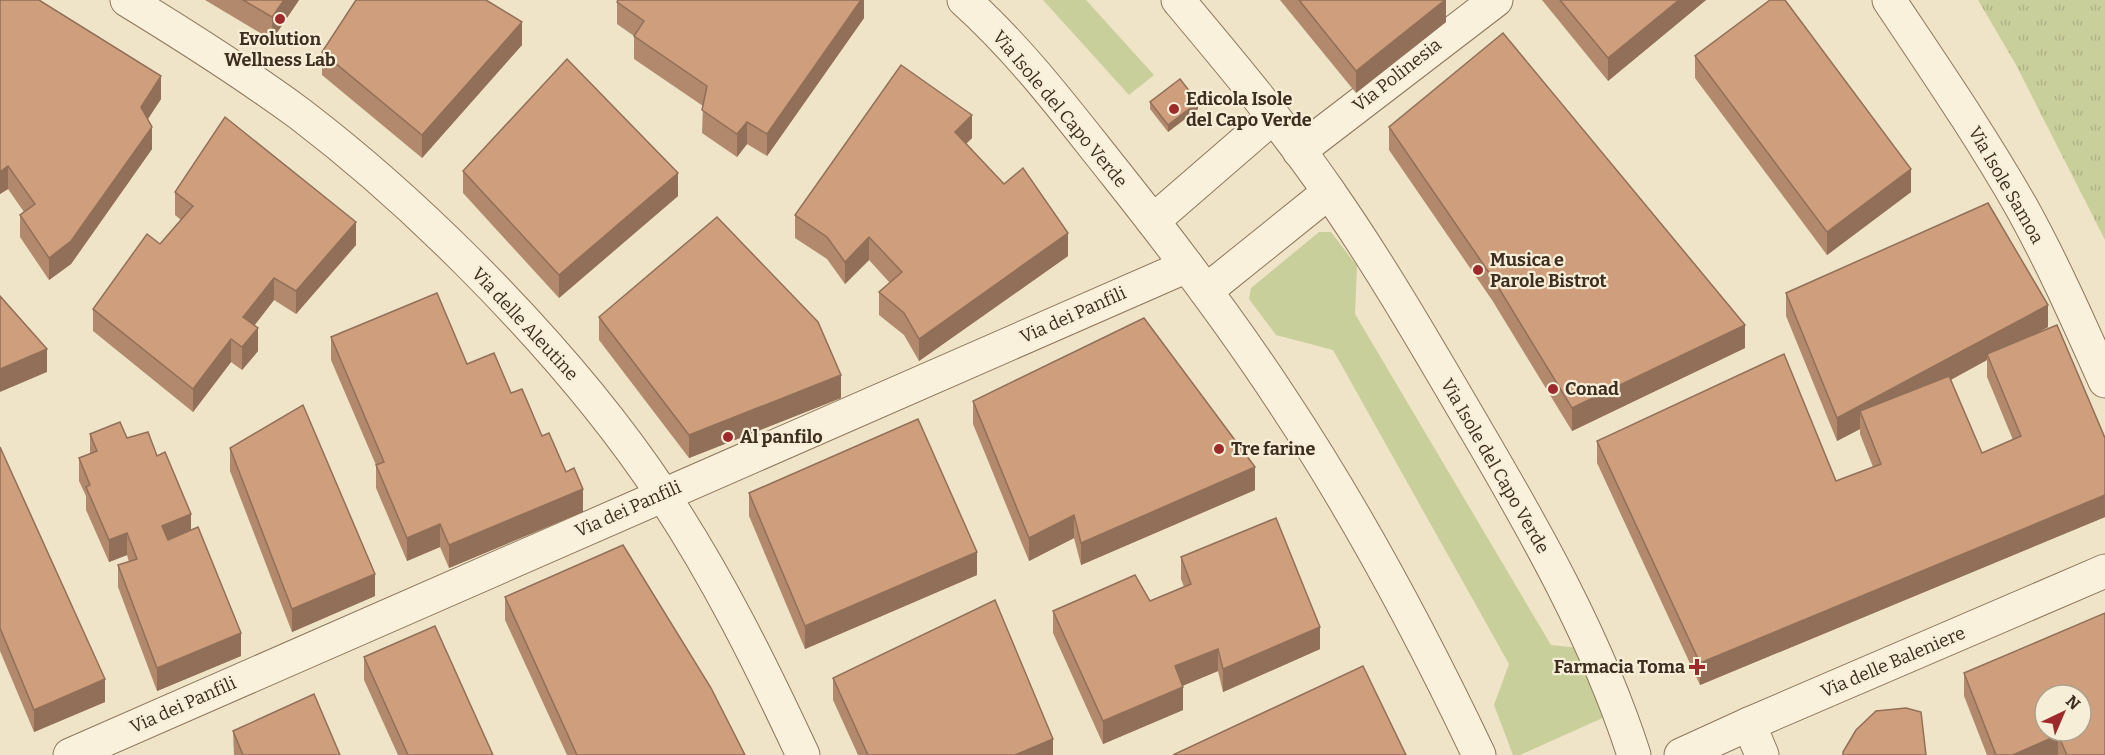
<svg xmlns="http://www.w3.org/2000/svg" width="2105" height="755" viewBox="0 0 2105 755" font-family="Bitter,serif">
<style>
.green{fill:#c9cf9b}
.park{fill:url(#park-tufts)}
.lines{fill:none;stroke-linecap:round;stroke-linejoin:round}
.minor-casing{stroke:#8d765c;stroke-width:35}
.minor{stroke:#faf1dc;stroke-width:33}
.wall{fill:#b2896c;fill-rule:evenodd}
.shaded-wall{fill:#916f58}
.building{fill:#cf9f7d;stroke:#916f58;stroke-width:1.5;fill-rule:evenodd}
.poi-dot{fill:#9e2a2b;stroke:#f7eed8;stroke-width:2}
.labels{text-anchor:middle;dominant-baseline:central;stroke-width:4.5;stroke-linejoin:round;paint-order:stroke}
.poi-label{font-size:18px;font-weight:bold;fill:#3d2e20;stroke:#f7eed8;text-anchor:start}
.street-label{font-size:18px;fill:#3d2e20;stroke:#f7eed8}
</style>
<defs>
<pattern id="park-tufts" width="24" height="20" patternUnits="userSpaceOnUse" patternTransform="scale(1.5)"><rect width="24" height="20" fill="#c9cf9b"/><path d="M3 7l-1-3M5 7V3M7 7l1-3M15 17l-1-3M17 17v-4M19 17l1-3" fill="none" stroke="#aeb285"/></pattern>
</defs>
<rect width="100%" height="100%" fill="#f0e4c8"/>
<g class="green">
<polygon points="1043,0 1086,0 1154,75 1129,95"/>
<polygon points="1319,232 1331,232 1357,266 1355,314 1551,645 1579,648 1607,716 1520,755 1513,755 1494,705 1509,664 1333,350 1276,335 1249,299 1251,288"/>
</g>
<polygon class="park" points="1978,0 2105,0 2105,240 2015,63"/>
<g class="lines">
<defs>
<g id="minor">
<path d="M127,0C186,36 244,73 300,114C359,159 415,209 467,261C539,333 607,410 663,495C718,578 761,665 803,755"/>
<path d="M964,0C1022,52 1068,114 1116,174C1174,247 1231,322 1282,400C1357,513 1421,633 1479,755"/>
<path d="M1178,0C1230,62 1283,125 1329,192C1382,268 1429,350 1476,430C1537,534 1597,640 1634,755"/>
<path d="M1889,0C1935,69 1981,136 2022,208C2053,264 2079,323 2105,381"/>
<polyline points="1299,151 1496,0"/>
<polyline points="1153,221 1273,117"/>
<polyline points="1206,291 1329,192"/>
<polyline points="1749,724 1762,755"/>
<polyline points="70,755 1187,266"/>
<polyline points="1681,755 1749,724 2105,571"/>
</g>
</defs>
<use href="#minor" class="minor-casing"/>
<use href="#minor" class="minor"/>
</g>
<g class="wall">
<polygon points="0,0 161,99 148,119 152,149 71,264 49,280 20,237 20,215 24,212 8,189 0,194"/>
<polygon points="205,0 299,0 272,40"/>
<polygon points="864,0 864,18 767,156 747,144 737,157 702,133 703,106 634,59 634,36 617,24 617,2"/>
<polygon points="1280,0 1446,0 1446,22 1356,93"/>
<polygon points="1542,0 1706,0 1608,81"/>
<polygon points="522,45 422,158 322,75 322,52"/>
<polygon points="1695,56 1911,192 1827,255 1695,78"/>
<polygon points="1150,102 1198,109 1168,132 1150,109"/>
<polygon points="1389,127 1745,348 1572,431 1492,300 1389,150"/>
<polygon points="972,138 966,144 1068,256 919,361 904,335 879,315 879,292 890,283 869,260 845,284 827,259 795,238 795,215"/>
<polygon points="463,171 678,196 559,298 463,193"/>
<polygon points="175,192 356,245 296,314 274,300 254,326 258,351 242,370 231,362 193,412 93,331 93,309 160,244 181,220 175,215"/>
<path d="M1786,293L2048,327L2037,333L2105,438V517L1700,685L1597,463V441L1836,481L1873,467L1860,434V429L1837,441L1786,316ZM1987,360V377L2013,440L1982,453L1951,380Z"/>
<polygon points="599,317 841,398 689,458 599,340"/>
<polygon points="331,337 467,364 511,393 542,436 583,512 449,568 440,547 407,561 376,488 376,465 331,360"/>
<polygon points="973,401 1255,490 1081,565 1074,538 1029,561 973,424"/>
<polygon points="90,434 127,438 157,456 191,530 241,656 157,691 118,587 118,565 129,562 127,555 109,562 86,510 86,496 79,481 79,458 90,454"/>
<polygon points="0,447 105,702 34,732 0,651"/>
<polygon points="230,448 375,596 292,632 230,471"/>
<polygon points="749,493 977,575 805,649 749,516"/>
<polygon points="1181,557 1320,649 1223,692 1218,671 1182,686 1183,710 1103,744 1053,633 1053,611 1150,601 1184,587 1181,579"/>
<polygon points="505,597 745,755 567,755 505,620"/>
<polygon points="364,657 493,755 398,755 364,680"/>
<polygon points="1964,673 2105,755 1987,755 1964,696"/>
<polygon points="833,678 1053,755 858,755 833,700"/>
<polygon points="233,731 340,755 234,755"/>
</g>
<g class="shaded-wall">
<polygon points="284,0 299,0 272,40 272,17"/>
<polygon points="861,0 864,0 864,18 767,156 767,134"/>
<polygon points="1445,0 1446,0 1446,22 1356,93 1356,71"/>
<polygon points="1679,0 1706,0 1608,81 1608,58"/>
<polygon points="522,22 522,45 422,158 422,135"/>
<polygon points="161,76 161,99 141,129 141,107"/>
<polygon points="1198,102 1198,109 1168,132 1168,125"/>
<polygon points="972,115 972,138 955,154 955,132"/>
<polygon points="747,122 747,144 737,157 737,134"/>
<polygon points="152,127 152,149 71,264 49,280 49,258"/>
<polygon points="8,166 8,189 0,194 0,172"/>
<polygon points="1911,169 1911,192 1827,255 1827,232"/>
<polygon points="678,173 678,196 559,298 559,275"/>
<polygon points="356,222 356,245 296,314 296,291"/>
<polygon points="1068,233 1068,256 919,361 919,339"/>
<polygon points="869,237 869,260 845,284 845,262"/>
<polygon points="274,278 274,300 243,340 243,317"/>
<polygon points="2048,305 2048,327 1989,359 1987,354 1987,360 1866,425 1860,411 1860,429 1837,441 1837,418"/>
<polygon points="1745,325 1745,348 1572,431 1572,408"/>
<polygon points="258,328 258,351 242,370 242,347"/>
<polygon points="231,339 231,362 193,412 193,389"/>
<polygon points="47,349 47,372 0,392 0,369"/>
<polygon points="841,375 841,398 689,458 689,435"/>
<polygon points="1255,467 1255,490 1081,565 1081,543"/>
<polygon points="583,489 583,512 449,568 449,545"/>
<polygon points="2105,495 2105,517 1700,685 1700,663"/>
<polygon points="191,514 191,537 162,549 162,526"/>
<polygon points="1074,515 1074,538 1029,561 1029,538"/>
<polygon points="440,524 440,547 407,561 407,538"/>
<polygon points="127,533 127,555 109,562 109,540"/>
<polygon points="977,552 977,575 805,649 805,626"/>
<polygon points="375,574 375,596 292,632 292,609"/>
<polygon points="1320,627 1320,649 1223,692 1223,669"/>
<polygon points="241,633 241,656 157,691 157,668"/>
<polygon points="1218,649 1218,671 1175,689 1175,666"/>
<polygon points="105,679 105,702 34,732 34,710"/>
<polygon points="1183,687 1183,710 1103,744 1103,721"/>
<polygon points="2058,735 2058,755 2013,755"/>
<polygon points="1053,739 1053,755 1015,755"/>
</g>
<g class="building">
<polygon points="0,0 39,0 161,76 141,107 152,127 71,241 49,258 20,215 35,204 8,166 0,172"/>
<polygon points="243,0 284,0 272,17"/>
<polygon points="356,0 486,0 522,22 422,135 322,52"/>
<polygon points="618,0 861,0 767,134 747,122 737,134 702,110 707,86 634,36 644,21 617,2"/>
<polygon points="1299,0 1445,0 1356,71"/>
<polygon points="1560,0 1679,0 1608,58"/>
<polygon points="1770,0 1785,0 1911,169 1827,232 1695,56"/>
<polygon points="1503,33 1745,325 1572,408 1492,277 1389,127"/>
<polygon points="567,59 678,173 559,275 463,171"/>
<polygon points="901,65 972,115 955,132 1004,184 1023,168 1068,233 919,339 904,313 879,292 902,272 869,237 845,262 827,237 795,215"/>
<polygon points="1180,79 1198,102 1168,125 1150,102"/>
<polygon points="225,117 356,222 296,291 274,278 243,317 258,328 242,347 231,339 193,389 93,309 147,234 160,244 193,206 175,192"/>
<polygon points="1988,203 2048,305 1837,418 1786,293"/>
<polygon points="717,217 818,322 841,375 689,435 599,317"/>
<polygon points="437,293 467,364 494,353 511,393 522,389 542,436 549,433 566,472 574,468 583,489 449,545 440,524 407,538 376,465 384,462 331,337"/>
<polygon points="0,296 47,349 0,369"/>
<polygon points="1144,318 1255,467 1081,543 1074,515 1029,538 973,401"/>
<polygon points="2057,325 2105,438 2105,495 1700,663 1597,441 1784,354 1836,481 1881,464 1860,411 1949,376 1982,453 2021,436 1987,354"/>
<polygon points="303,405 375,574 292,609 230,448"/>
<polygon points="918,419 977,552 805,626 749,493"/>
<polygon points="120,422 127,438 148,432 157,456 165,452 191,514 162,526 168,540 198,527 241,633 157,668 118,565 137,559 127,533 109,540 86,487 90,485 79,458 97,451 90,434"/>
<polygon points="0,447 105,679 34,710 0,628"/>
<polygon points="1276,518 1320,627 1223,669 1218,649 1175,666 1183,687 1103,721 1053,611 1135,575 1150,601 1191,584 1181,557"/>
<polygon points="623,545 711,688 745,755 577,755 505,597"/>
<polygon points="995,600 1053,739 1015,755 868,755 833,678"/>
<path d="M2105,613V755H2067L2058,735L2013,755H1996L1964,673ZM2045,695H2081V731H2045Z"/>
<polygon points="435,626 493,755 408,755 364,657"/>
<polygon points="1363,666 1406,755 1173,755"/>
<polygon points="314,694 340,755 243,755 233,731"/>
<polygon points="1906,708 1921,712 1926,755 1843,755 1843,752 1856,730 1876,711"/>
</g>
<g class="poi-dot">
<circle cx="280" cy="19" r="6"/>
<circle cx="1174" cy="109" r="6"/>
<circle cx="1478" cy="270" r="6"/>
<circle cx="1553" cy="389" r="6"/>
<circle cx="728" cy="437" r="6"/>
<circle cx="1219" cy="449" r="6"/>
<path d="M1694 658h6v6h6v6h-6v6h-6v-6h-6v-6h6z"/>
</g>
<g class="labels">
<g class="poi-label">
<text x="280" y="39" text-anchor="middle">Evolution<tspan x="280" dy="21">Wellness Lab</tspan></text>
<text x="1186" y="99">Edicola Isole<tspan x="1186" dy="21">del Capo Verde</tspan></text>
<text x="1490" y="260">Musica e<tspan x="1490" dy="21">Parole Bistrot</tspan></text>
<text x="1565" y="389">Conad</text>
<text x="740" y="437">Al panfilo</text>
<text x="1231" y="449">Tre farine</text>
<text x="1685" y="667" text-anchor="end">Farmacia Toma</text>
</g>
<g class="street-label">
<text transform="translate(1397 75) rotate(-38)">Via Polinesia</text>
<text transform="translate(1060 109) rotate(50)">Via Isole del Capo Verde</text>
<text transform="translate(2006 185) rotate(60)">Via Isole Samoa</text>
<text transform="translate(1073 315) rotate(-24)">Via dei Panfili</text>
<text transform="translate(525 324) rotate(47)">Via delle Aleutine</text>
<text transform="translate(1495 466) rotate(60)">Via Isole del Capo Verde</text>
<text transform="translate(628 509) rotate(-24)">Via dei Panfili</text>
<text transform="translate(1893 662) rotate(-23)">Via delle Baleniere</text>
<text transform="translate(183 705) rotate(-24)">Via dei Panfili</text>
</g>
</g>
<g transform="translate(2063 713) rotate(44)"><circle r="28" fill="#f7eed8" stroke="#ada18e" stroke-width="1.5"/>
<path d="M0-4.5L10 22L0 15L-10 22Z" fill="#9e2a2b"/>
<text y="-9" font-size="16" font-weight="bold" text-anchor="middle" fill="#3d2e20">N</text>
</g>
</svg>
